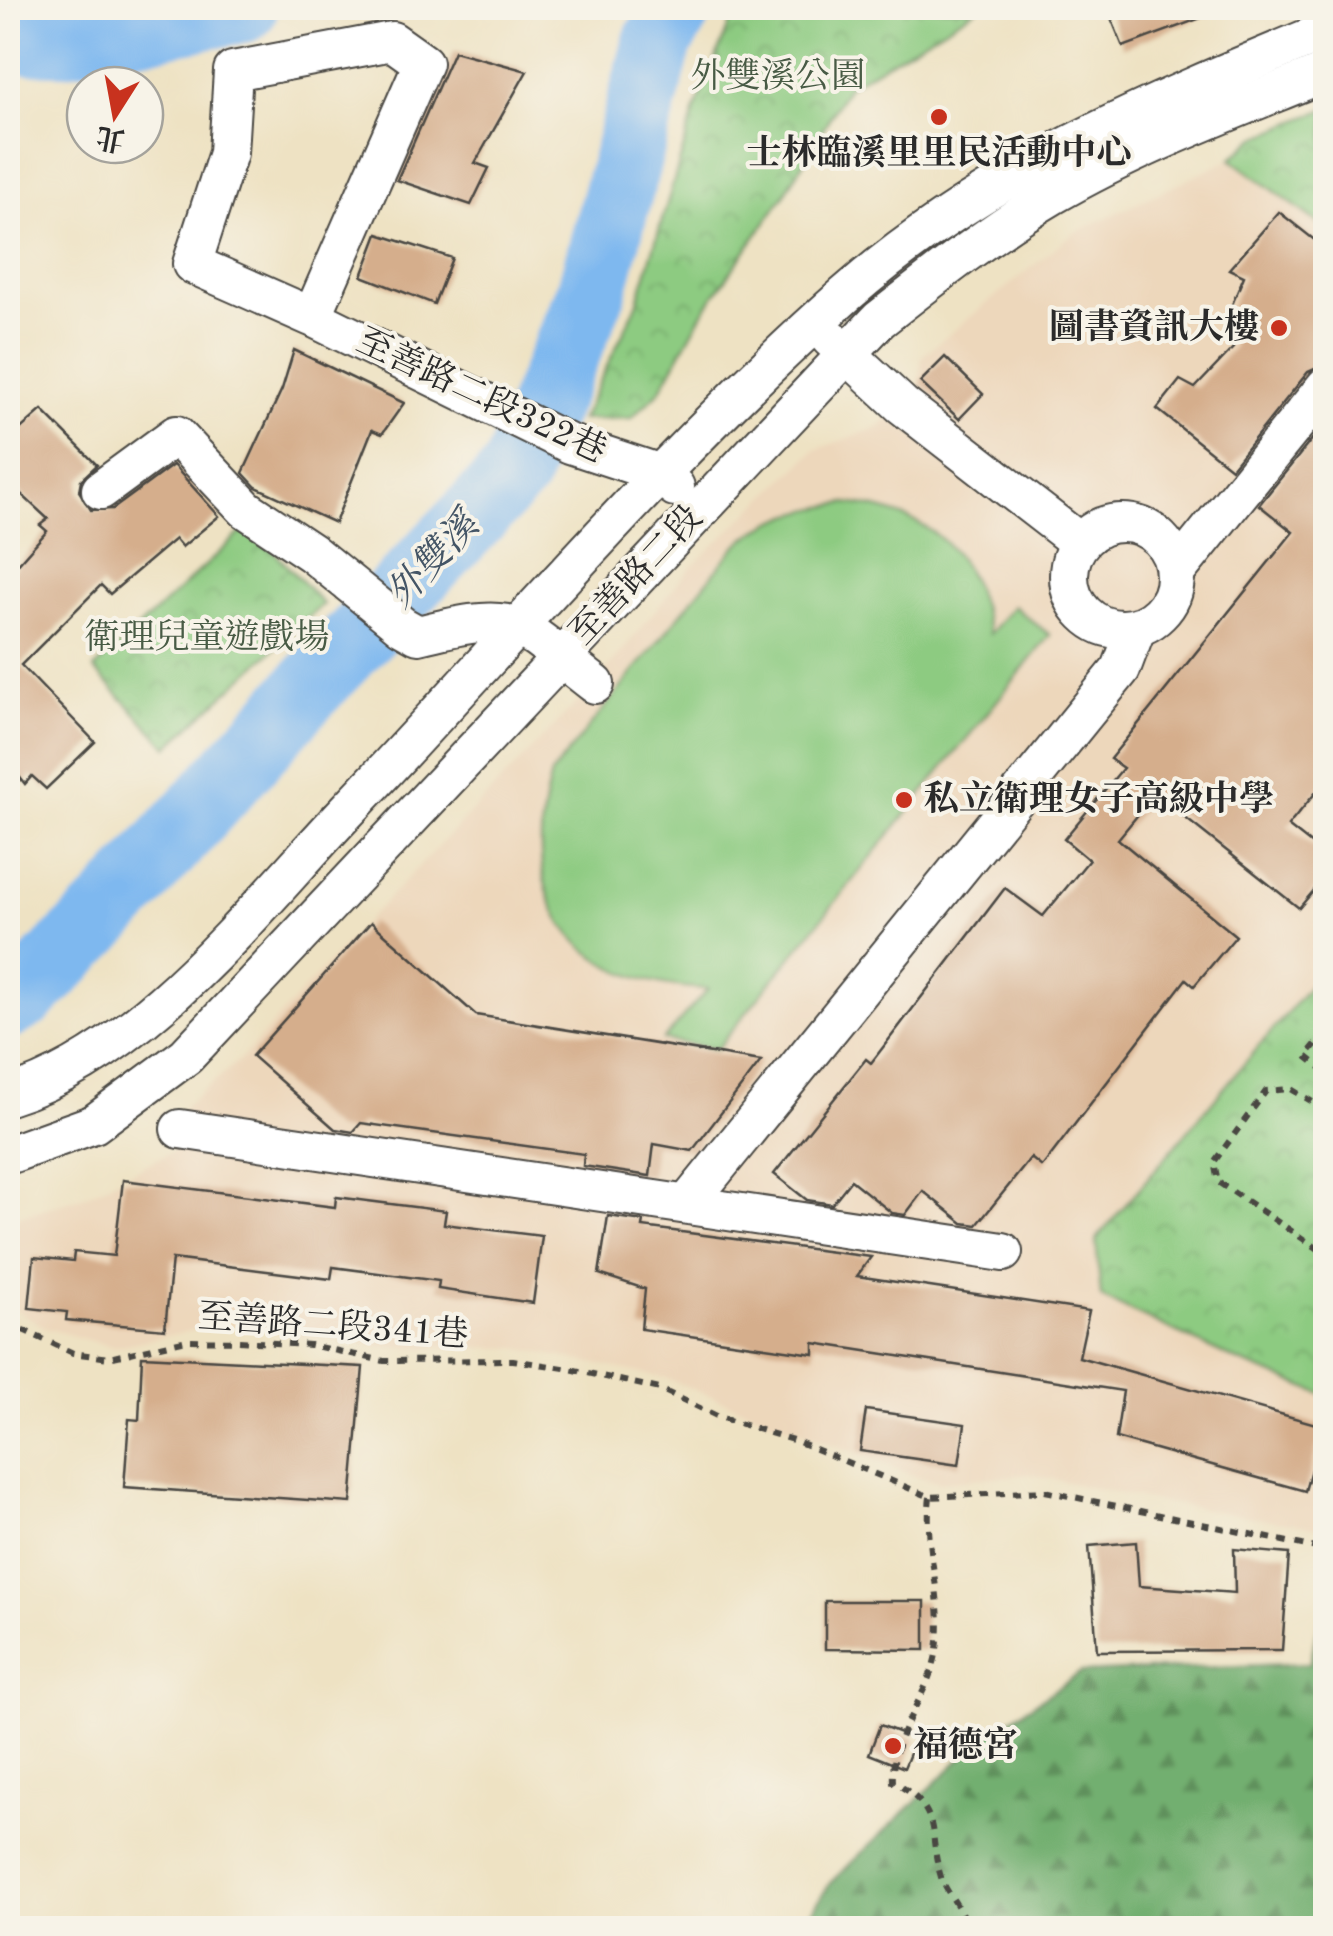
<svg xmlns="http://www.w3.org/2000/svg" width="1333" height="1936" viewBox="0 0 1333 1936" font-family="'Old Standard TT','Noto Serif TC',serif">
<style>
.built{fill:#edd7bb}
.grass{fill:#8dcb81;stroke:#5c7b56;stroke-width:2.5}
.forest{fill:url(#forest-firs);stroke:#4e6d4d;stroke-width:2.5}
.park{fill:url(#park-crowns);stroke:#5c7b56;stroke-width:2.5}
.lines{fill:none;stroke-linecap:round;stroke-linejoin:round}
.river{stroke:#7eb8ef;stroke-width:70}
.building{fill:#d5ae8c}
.minor-casing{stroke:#484642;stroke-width:42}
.path{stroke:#484642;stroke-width:6;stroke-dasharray:8 8;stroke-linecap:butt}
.minor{stroke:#fff;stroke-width:38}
.poi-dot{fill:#c8321e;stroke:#f7f3e8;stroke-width:4}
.labels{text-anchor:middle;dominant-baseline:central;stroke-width:8;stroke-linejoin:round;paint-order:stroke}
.park-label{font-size:35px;fill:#485b45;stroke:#f7f3e8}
.poi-label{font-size:35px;font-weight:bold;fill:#2b2b2b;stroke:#f7f3e8;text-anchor:start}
.street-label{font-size:35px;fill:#2b2b2b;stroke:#f7f3e8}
.water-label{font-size:38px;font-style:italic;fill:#456;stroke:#f7f3e8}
</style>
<defs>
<pattern id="forest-firs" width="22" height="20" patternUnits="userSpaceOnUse" patternTransform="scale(2.5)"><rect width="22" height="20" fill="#72af6f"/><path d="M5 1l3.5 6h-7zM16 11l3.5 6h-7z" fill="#5e8f5b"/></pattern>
<pattern id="park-crowns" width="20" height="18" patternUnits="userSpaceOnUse" patternTransform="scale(2.5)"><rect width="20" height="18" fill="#8dcb81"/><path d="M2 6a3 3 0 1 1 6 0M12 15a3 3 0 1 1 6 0" fill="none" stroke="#7aae70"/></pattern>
</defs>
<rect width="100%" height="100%" fill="#f7f3e8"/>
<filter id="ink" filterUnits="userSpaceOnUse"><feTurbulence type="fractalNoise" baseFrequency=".01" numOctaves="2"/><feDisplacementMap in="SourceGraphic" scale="20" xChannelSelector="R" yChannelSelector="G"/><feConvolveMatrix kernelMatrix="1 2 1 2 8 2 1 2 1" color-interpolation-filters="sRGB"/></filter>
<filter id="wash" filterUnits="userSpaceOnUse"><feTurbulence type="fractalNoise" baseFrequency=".0048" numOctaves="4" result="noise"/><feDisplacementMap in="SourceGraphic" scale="40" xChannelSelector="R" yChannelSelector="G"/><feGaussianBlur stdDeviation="2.25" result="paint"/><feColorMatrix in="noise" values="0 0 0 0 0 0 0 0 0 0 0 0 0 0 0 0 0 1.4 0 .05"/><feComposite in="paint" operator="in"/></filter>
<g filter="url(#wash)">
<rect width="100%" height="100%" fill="#eee2c3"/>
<polygon class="built" points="1231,159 1325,228 1325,968 1096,1240 1102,1297 1235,1360 1325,1395 1325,1529 1155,1501 1029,1474 941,1482 917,1477 665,1378 517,1348 390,1347 224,1324 113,1347 46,1328 8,1305 8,1220 85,1196 173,1151 184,1107 243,1057 371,916 595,684 690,568 815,450 879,427 918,389 922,356 1074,233"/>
<path class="grass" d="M847,503C932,513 973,551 989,634L1013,606L1050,635L717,1049L663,1040L708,989C573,983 516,905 551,774L735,547C770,516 802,510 847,503Z"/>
<polygon class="forest" points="1325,1600 1325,1928 802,1928 830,1883 984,1737 1080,1673 1310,1663"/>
<g class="park">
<polygon points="736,8 978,8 848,86 783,197 705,309 660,391 631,418 581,420 637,304 695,110"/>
<polygon points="1325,109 1325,228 1231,159 1255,138"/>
<polygon points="249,525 323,604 168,747 94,669"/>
<polygon points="1325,968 1325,1395 1235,1360 1101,1297 1096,1240"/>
</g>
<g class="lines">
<g class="river">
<polyline points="8,39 65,40 243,8"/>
<polyline points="8,1004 24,995 110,910 312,685 515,473 592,290 658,42 678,8"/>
</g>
</g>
<g id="blocks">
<g class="building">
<polygon points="1107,8 1220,8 1220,11 1123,47"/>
<polygon points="454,51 527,71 475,163 489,168 471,205 397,180"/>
<polygon points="1279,212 1326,249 1326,364 1308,372 1231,468 1157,409 1180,380 1195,388 1233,348 1231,307 1244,276 1229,269"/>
<polygon points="378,234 452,258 434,304 362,276"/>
<polygon points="294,350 404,403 382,434 372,430 335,523 256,487 243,473 282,389"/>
<polygon points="945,357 983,394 959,419 920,382"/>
<polygon points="42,410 97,465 81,480 79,491 91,510 113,509 173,465 219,516 182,547 175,539 110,594 101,585 21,665 95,742 46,789 32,776 25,784 8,762 8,575 47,531 40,525 48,519 8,482 8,440"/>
<polygon points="1326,422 1326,780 1288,826 1326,856 1326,876 1299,908 1155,794 1118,839 1236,936 1194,986 1186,979 1042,1167 1031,1158 977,1225 963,1223 923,1191 905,1215 892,1213 851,1180 832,1204 807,1200 774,1174 866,1059 871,1063 1005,888 1043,916 1089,860 1064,839 1123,768 1110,759 1293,532 1259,505"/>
<polygon points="371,922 476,1015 761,1061 692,1151 654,1144 650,1176 583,1166 584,1154 361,1123 353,1132 335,1129 252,1056"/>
<polygon points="123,1180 335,1207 336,1197 446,1211 444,1224 542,1236 533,1303 438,1289 439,1281 333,1267 331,1279 172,1259 165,1329 66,1320 67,1312 29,1308 34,1257 73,1261 74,1252 114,1256"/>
<polygon points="608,1216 644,1221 643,1227 871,1257 857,1276 1089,1311 1079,1357 1323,1426 1305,1491 1116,1438 1123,1391 814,1343 814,1354 641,1329 645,1289 599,1274"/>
<polygon points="142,1356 363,1367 351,1503 124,1487 129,1419 139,1420"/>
<polygon points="866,1410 965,1424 959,1465 860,1451"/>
<polygon points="1136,1542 1139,1586 1235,1593 1234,1549 1289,1554 1282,1650 1097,1651 1089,1546"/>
<polygon points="825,1601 925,1601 925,1650 825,1649"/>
<polygon points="880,1725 916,1739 904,1768 869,1754"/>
</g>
</g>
</g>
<g filter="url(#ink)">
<use href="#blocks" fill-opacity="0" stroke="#484642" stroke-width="2.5"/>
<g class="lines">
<defs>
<g id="minor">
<polyline points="312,317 192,264 228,153 233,71 392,41 423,63 312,317 570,444 658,473 675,487"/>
<polyline points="830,338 902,405 1079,542"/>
<path d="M101,490L176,435L246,509L312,553L402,626L418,635C523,609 514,622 595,684"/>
<circle cx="1122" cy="576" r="53"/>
<polyline points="1175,573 1326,386"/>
<path d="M8,1096C144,1054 252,911 347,811C511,638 666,454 844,296C985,171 1154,102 1326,31"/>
<polyline points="180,1129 1003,1252"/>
<path d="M8,1155L94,1124L186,1056L879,320C935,276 992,231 1053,195C1139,145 1234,110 1326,72"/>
<polyline points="687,1204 1121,669 1136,629"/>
</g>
</defs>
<use href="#minor" class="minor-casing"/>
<g class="path">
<polyline points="1326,1032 1306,1056 1326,1072"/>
<polyline points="1326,1110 1291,1089 1266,1091 1214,1162 1218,1182 1326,1254"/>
<polyline points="8,1323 73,1353 109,1358 187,1340 239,1341 310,1345 384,1361 513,1360 570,1369 660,1389 719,1417 799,1442 930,1497 1045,1491 1326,1550"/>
<path d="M930,1497C923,1552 948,1605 935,1659C925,1701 890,1737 893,1782C944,1809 927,1833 941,1877C946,1892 958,1904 964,1919L960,1928"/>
</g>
<use href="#minor" class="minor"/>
</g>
</g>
<g class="poi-dot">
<circle cx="939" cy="117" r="10"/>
<circle cx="1279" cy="328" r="10"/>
<circle cx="904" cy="800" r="10"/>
<circle cx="893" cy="1746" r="10"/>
</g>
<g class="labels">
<g class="park-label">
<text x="778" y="77">外雙溪公園</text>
<text x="207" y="638">衛理兒童遊戲場</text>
</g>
<g class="poi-label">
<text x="939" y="154" text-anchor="middle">士林臨溪里里民活動中心</text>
<text x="1259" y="328" text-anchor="end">圖書資訊大樓</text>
<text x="924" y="800">私立衛理女子高級中學</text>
<text x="913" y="1746">福德宮</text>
</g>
<g class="street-label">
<text transform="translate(481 397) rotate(25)">至善路二段322巷</text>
<text transform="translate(637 576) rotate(-47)">至善路二段</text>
<text transform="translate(333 1327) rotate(4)">至善路二段341巷</text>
</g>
<g class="water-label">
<text transform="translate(434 561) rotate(-47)">外雙溪</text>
</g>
</g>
<rect width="1333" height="1936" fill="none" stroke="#f7f3e8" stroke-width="40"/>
<g transform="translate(115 115) rotate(191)"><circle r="48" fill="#f7f3e8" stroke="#a5a39c" stroke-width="2.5"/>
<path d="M0-8L18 38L0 25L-18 38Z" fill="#c8321e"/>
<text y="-15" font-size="28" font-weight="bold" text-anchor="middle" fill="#2b2b2b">北</text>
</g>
</svg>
